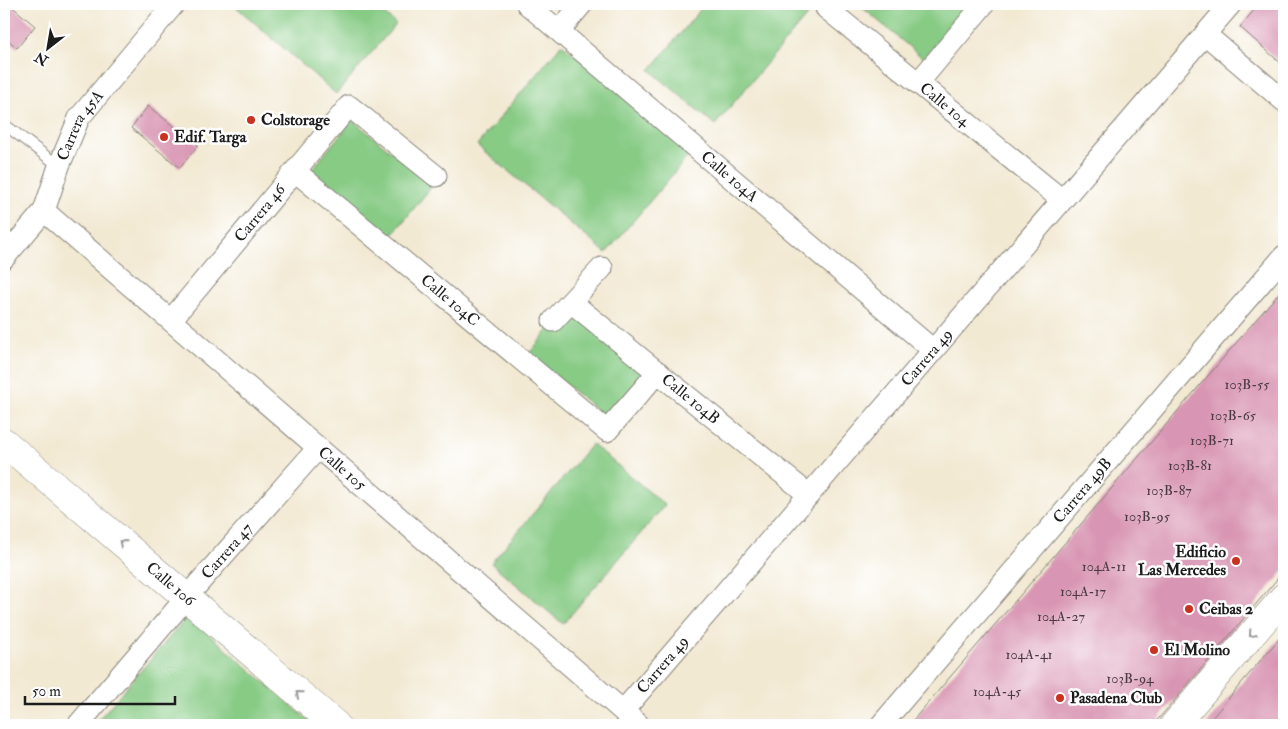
<svg xmlns="http://www.w3.org/2000/svg" width="1288" height="729" viewBox="0 0 1288 729" font-family="'IM FELL Double Pica',serif">
<style>
.green{fill:#87cb85;stroke:#527450}
.building{fill:#d996b4}
.lines{fill:none;stroke-linecap:round;stroke-linejoin:round}
.lane-casing{stroke:#878278;stroke-width:12}
.street-casing{stroke:#878278;stroke-width:23}
.secondary-casing{stroke:#878278;stroke-width:29}
.lane{stroke:#fff;stroke-width:10}
.street{stroke:#fff;stroke-width:21}
.secondary{stroke:#fff;stroke-width:28}
.oneway{stroke:#999}
.poi-dot{fill:#c8321e;stroke:#fff;stroke-width:2}
.labels{text-anchor:middle;dominant-baseline:central;stroke-width:5;stroke-linejoin:round;paint-order:stroke}
.number-label{font-size:14px;fill:#4b3a42}
.street-label{font-size:16px;fill:#1c1c1c;stroke:#fff}
.poi-label{font-size:16px;font-weight:bold;fill:#1c1c1c;stroke:#fff;text-anchor:start}
</style>
<rect width="100%" height="100%" fill="#fff"/>
<filter id="ink" filterUnits="userSpaceOnUse"><feTurbulence type="fractalNoise" baseFrequency=".02" numOctaves="2"/><feDisplacementMap in="SourceGraphic" scale="10" xChannelSelector="R" yChannelSelector="G"/><feConvolveMatrix kernelMatrix="1 2 1 2 8 2 1 2 1" color-interpolation-filters="sRGB"/></filter>
<filter id="wash" filterUnits="userSpaceOnUse"><feTurbulence type="fractalNoise" baseFrequency=".0096" numOctaves="4" result="noise"/><feDisplacementMap in="SourceGraphic" scale="20" xChannelSelector="R" yChannelSelector="G"/><feGaussianBlur stdDeviation="1.12" result="paint"/><feColorMatrix in="noise" values="0 0 0 0 0 0 0 0 0 0 0 0 0 0 0 0 0 1.4 0 .05"/><feComposite in="paint" operator="in"/></filter>
<g filter="url(#wash)">
<rect width="100%" height="100%" fill="#f2e9d3"/>
<g class="green">
<polygon points="233,4 373,4 396,24 336,94"/>
<polygon points="705,4 813,4 815,6 715,125 650,70"/>
<polygon points="858,4 970,4 924,59"/>
<polygon points="562,44 691,153 606,253 477,145"/>
<polygon points="352,120 433,185 389,239 308,175"/>
<polygon points="570,303 650,369 608,419 529,354"/>
<polygon points="592,444 665,505 563,624 491,563"/>
<polygon points="188,616 314,725 94,725"/>
</g>
<g id="blocks">
<g class="building">
<polygon points="4,4 9,4 35,26 17,48 4,36"/>
<polygon points="1259,4 1284,4 1284,66 1240,27"/>
<polygon points="148,106 198,145 180,168 131,128"/>
<polygon points="1284,287 1284,571 1179,695 1153,725 909,725"/>
<polygon points="1284,633 1284,725 1206,725 1255,667"/>
</g>
</g>
</g>
<g filter="url(#ink)">
<use href="#blocks" fill-opacity="0" stroke="#878278" stroke-width="1"/>
<g class="lines">
<defs>
<polyline id="lane" points="4,124 59,166"/>
<g id="street">
<path id="s1" d="M527,4L933,350"/>
<path id="s2" d="M829,4L826,8L1062,200"/>
<polyline points="559,31 582,4"/>
<polyline points="1205,34 1284,101"/>
<polyline points="918,83 984,4"/>
<path id="s3" d="M295,171L607,431L658,372"/>
<path id="s4" d="M44,211L639,725"/>
<path id="s5" d="M4,258L44,211L59,166L79,118L174,4"/>
<path id="s6" d="M571,302L809,495"/>
<path id="s7" d="M171,320L349,106L436,176"/>
<polyline points="553,321 602,268"/>
<path id="s8" d="M623,711L1231,4"/>
<path id="s9" d="M78,725L198,584L318,448"/>
<path id="s10" d="M881,725L1284,256"/>
</g>
<g id="secondary">
<path id="s11" d="M4,442L336,725"/>
<polyline points="1174,725 1284,597"/>
</g>
</defs>
<use href="#lane" class="lane-casing"/>
<use href="#street" class="street-casing"/>
<use href="#secondary" class="secondary-casing"/>
<use href="#lane" class="lane"/>
<use href="#street" class="street"/>
<use href="#secondary" class="secondary"/>
</g>
<defs><path id="oneway-chevron" d="M-2-3.5L2.5 0L-2 3.5" fill="none" stroke-width="1.6" stroke-linecap="round" stroke-linejoin="round" transform="scale(1.25)"/></defs>
<g class="oneway">
<use href="#oneway-chevron" transform="translate(122 543) rotate(-140)"/>
<use href="#oneway-chevron" transform="translate(1252 634) rotate(131)"/>
<use href="#oneway-chevron" transform="translate(299 694) rotate(-140)"/>
</g>
</g>
<g class="poi-dot">
<circle cx="251" cy="120" r="5"/>
<circle cx="164" cy="137" r="5"/>
<circle cx="1236" cy="561" r="5"/>
<circle cx="1189" cy="609" r="5"/>
<circle cx="1154" cy="650" r="5"/>
<circle cx="1060" cy="698" r="5"/>
</g>
<g class="labels">
<g class="number-label">
<text x="1247" y="384">103B-55</text>
<text x="1233" y="415">103B-65</text>
<text x="1212" y="440">103B-71</text>
<text x="1190" y="465">103B-81</text>
<text x="1169" y="490">103B-87</text>
<text x="1147" y="516">103B-95</text>
<text x="1104" y="566">104A-11</text>
<text x="1083" y="591">104A-17</text>
<text x="1061" y="616">104A-27</text>
<text x="1029" y="654">104A-41</text>
<text x="1130" y="678">103B-94</text>
<text x="997" y="691">104A-45</text>
</g>
<g class="street-label">
<text stroke="none"><textPath href="#s2" startOffset="158">Calle 104</textPath></text>
<text stroke="none"><textPath href="#s5" startOffset="155">Carrera 45A</textPath></text>
<text stroke="none"><textPath href="#s1" startOffset="266">Calle 104A</textPath></text>
<text stroke="none"><textPath href="#s7" startOffset="139">Carrera 46</textPath></text>
<text stroke="none"><textPath href="#s3" startOffset="202">Calle 104C</textPath></text>
<text stroke="none"><textPath href="#s8" startOffset="466">Carrera 49</textPath></text>
<text stroke="none"><textPath href="#s6" startOffset="154">Calle 104B</textPath></text>
<text stroke="none"><textPath href="#s4" startOffset="394">Calle 105</textPath></text>
<text stroke="none"><textPath href="#s10" startOffset="309">Carrera 49B</textPath></text>
<text stroke="none"><textPath href="#s9" startOffset="229">Carrera 47</textPath></text>
<text stroke="none"><textPath href="#s11" startOffset="219">Calle 106</textPath></text>
<text stroke="none"><textPath href="#s8" startOffset="61">Carrera 49</textPath></text>
</g>
<g class="poi-label">
<text x="261" y="120">Colstorage</text>
<text x="174" y="137">Edif. Targa</text>
<text x="1226" y="552" text-anchor="end">Edificio<tspan x="1226" dy="18">Las Mercedes</tspan></text>
<text x="1199" y="609">Ceibas 2</text>
<text x="1164" y="650">El Molino</text>
<text x="1070" y="698">Pasadena Club</text>
</g>
</g>
<rect width="1288" height="729" fill="none" stroke="#fff" stroke-width="20"/>
<g transform="translate(48 48) rotate(211)" stroke="#ffffff" stroke-width="4" paint-order="stroke">
<path d="M0-4L9 19L0 12L-9 19Z" fill="#1c1c1c"/>
<text y="-8" font-size="14" font-weight="bold" text-anchor="middle" fill="#1c1c1c">N</text>
</g>
<path d="M25 696v8h150v-8" fill="none" stroke="#1c1c1c" stroke-width="2.5"/>
<text x="32" y="696" font-size="15" fill="#1c1c1c" stroke="#ffffff" stroke-width="4" paint-order="stroke">50 m</text>
</svg>
